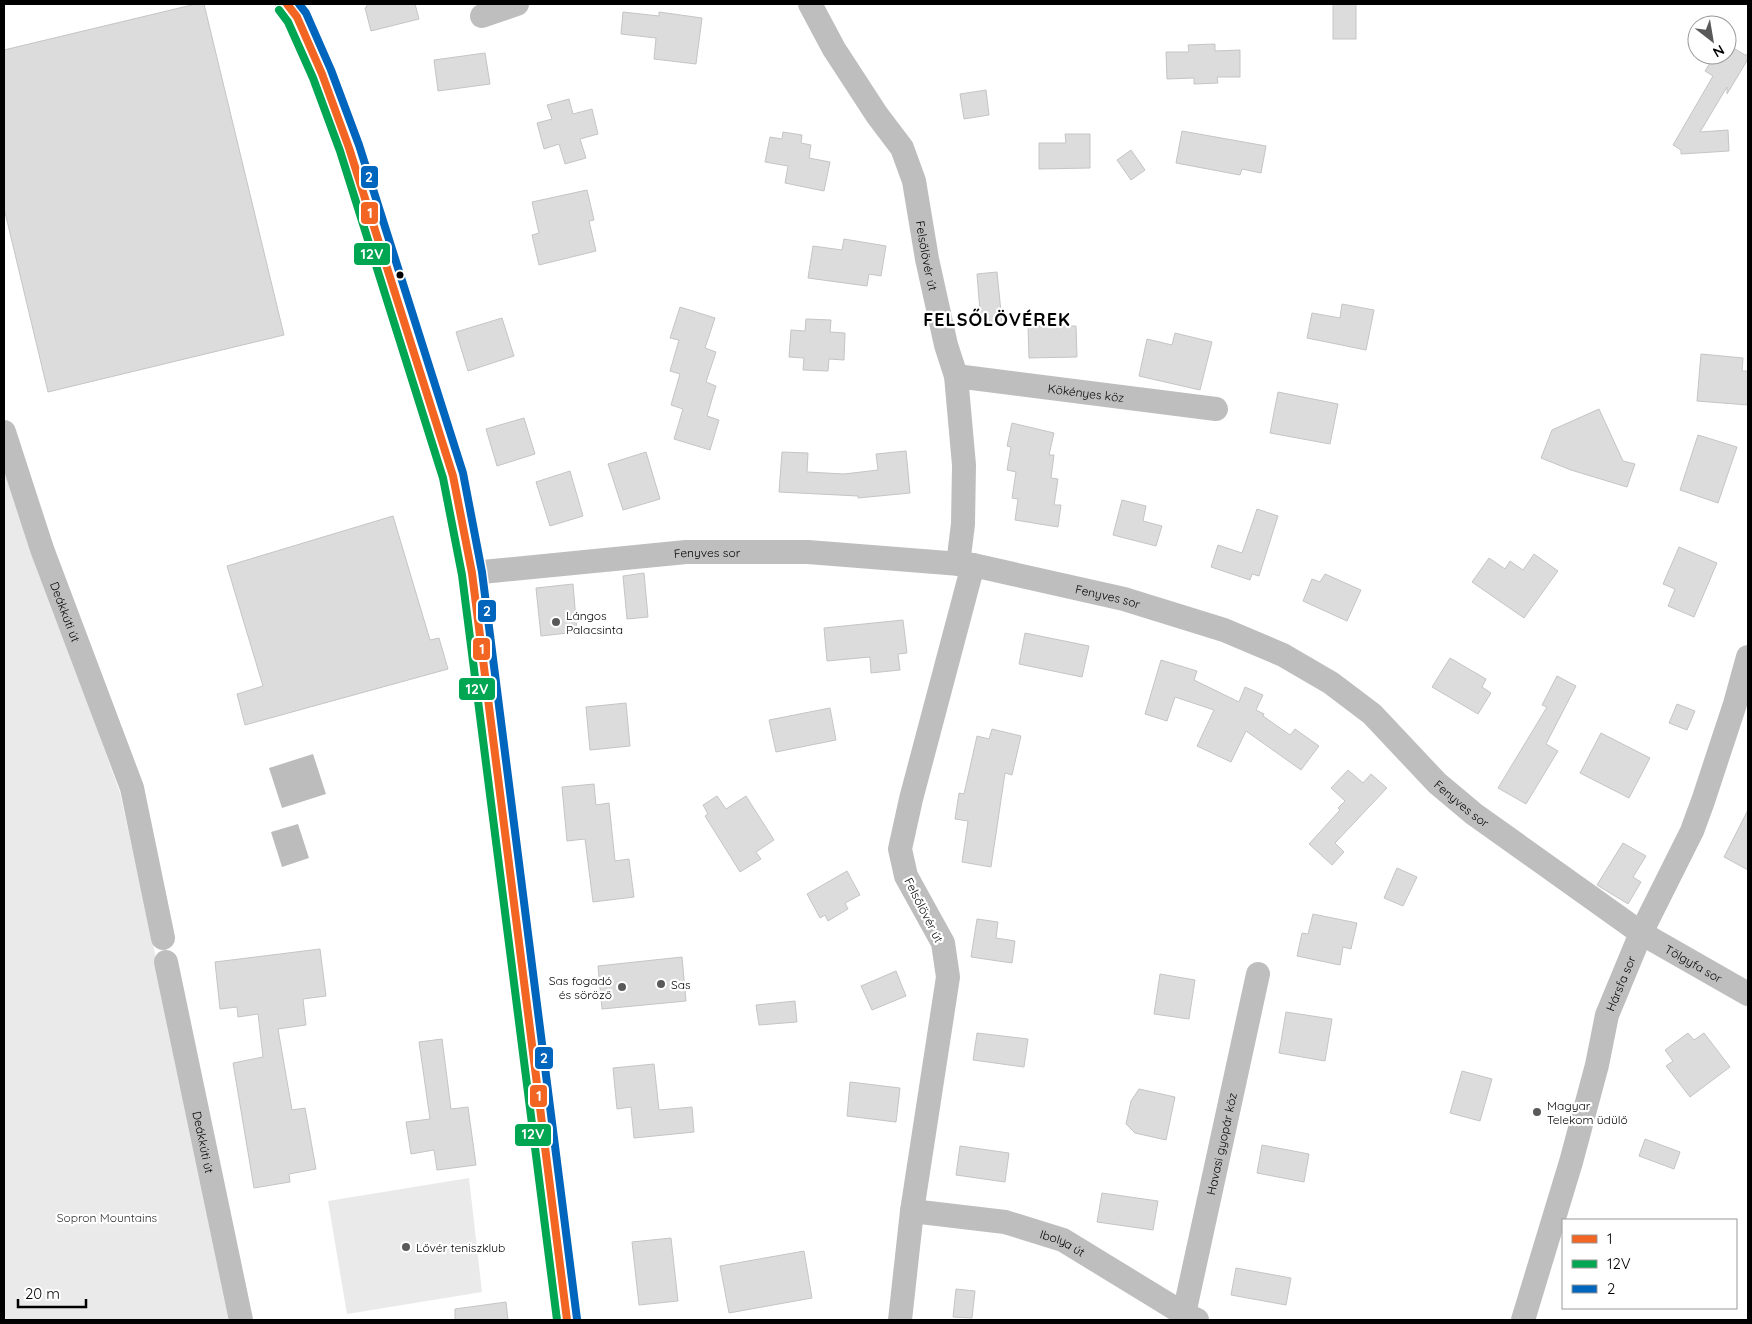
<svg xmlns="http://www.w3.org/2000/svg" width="1752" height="1324" viewBox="0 0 1752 1324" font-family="Quicksand,sans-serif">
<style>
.green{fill:#eaeaea}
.water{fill:#bcbcbc}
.building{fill:#dcdcdc;stroke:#c5c5c5}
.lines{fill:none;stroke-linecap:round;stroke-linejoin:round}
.minor{stroke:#bebebe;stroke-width:24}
.bus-1-casing{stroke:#fff;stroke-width:11}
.bus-2-casing{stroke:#fff;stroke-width:11}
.bus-3-casing{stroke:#fff;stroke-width:11}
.bus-1{stroke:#f26522;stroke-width:8}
.bus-2{stroke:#00a651;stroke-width:8}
.bus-3{stroke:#0065bd;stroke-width:8}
.bus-dot{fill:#000;stroke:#fff;stroke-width:2}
.poi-dot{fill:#595959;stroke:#fff;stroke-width:2}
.labels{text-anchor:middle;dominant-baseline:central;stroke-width:4.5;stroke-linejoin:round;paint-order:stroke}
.street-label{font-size:12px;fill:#000;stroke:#fff}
.poi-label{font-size:12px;fill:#000;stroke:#fff;text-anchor:start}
.park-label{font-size:12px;fill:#2f2f2f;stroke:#fff}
.district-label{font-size:18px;font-weight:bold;letter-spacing:1px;fill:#000;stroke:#fff}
.line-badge{stroke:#fff;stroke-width:2}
.badge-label{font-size:14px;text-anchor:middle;font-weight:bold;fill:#fff}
</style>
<rect width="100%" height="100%" fill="#fff"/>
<g class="green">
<polygon points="4,470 120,793 235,1320 4,1320"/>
<polygon points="469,1178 482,1292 347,1314 328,1201"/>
</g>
<g class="water">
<polygon points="313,754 326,794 282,808 269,768"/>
<polygon points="298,824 309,858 282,867 271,832"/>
</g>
<g class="building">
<polygon points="196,4 204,4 284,335 48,392 4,208 4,50"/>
<polygon points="366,4 415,4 419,19 371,31 365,8 367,7"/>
<rect x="1333" y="4" width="23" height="35"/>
<polygon points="623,12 659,16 659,12 702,18 696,64 654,59 656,38 621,34"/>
<polygon points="1215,44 1215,51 1240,50 1240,77 1217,77 1218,83 1194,84 1194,78 1167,79 1166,52 1189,52 1188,45"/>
<polygon points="1727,44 1745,55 1748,55 1748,59 1727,94 1727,87 1700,132 1728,130 1729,151 1681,154 1681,150 1673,145 1713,76 1705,71 1715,55 1727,55"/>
<polygon points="485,53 490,84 438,91 434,60"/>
<polygon points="986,90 989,115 964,119 960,94"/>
<polygon points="569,99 573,114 592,109 598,134 580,139 586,158 565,164 559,144 544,149 537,123 552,119 547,105"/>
<polygon points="1182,131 1266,146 1261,173 1242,169 1240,175 1176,163"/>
<polygon points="783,132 802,135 801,143 811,145 809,158 830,162 824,191 785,183 788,166 765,162 770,137 782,139"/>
<polygon points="1065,134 1090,134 1090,168 1039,169 1039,143 1066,143"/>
<polygon points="1131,150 1145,170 1131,180 1117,160"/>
<polygon points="587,190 594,220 589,221 596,251 539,265 532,235 539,233 532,202"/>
<polygon points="844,239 886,246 881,276 869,274 867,286 808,278 813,246 842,250"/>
<polygon points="997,272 1002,322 981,324 977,274"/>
<polygon points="1342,304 1374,310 1366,350 1307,338 1312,313 1340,318"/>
<polygon points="680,307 715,318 705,348 716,352 706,382 716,386 707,416 719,420 710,450 674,439 683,409 671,405 680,374 670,371 679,340 670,338"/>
<polygon points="502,318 514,356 468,371 456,332"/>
<polygon points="806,319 831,320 830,332 845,333 844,360 829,359 828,371 803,370 804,358 789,357 791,330 805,331"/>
<polygon points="1028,326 1076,326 1077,357 1029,358"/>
<polygon points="1175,333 1212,342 1200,390 1139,376 1147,339 1172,345"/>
<polygon points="1701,354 1743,358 1742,371 1748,371 1748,405 1697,401"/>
<polygon points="1278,392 1338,404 1330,444 1270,433"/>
<polygon points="1599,409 1623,461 1635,464 1627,487 1571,470 1541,458 1552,430"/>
<polygon points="524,418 535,454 497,466 486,429"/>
<polygon points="1012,423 1054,433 1049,455 1054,455 1051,478 1058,479 1054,505 1061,505 1058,527 1015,520 1018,499 1012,498 1016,472 1007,470 1011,447 1007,446"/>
<polygon points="1698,435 1737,447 1718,503 1680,490"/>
<polygon points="906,451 910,493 858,498 858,496 779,492 782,452 808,453 807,472 844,474 878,470 876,454"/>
<polygon points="646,452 660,499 623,510 608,464"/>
<polygon points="570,471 583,516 550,526 536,482"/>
<polygon points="1122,500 1146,506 1143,521 1162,526 1156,546 1113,535"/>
<polygon points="1257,509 1278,516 1259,576 1252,574 1250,580 1211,567 1218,545 1242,553"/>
<polygon points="393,516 430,640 439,638 448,669 245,725 237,694 263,686 227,566"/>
<polygon points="1679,547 1717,563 1694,617 1668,606 1675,589 1663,584"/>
<polygon points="1534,554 1558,571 1524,618 1472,582 1489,558 1505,569 1510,561 1523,570"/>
<polygon points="644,573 648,617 627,619 623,576"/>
<polygon points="1325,574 1361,590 1347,621 1303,601 1312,579 1320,582"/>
<polygon points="573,584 577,632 541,636 536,588"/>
<polygon points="903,620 907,653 898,654 900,670 871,673 870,657 827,661 824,628"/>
<polygon points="1025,633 1089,646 1082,677 1019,664"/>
<polygon points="1450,658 1486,679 1482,687 1491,693 1478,714 1432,687"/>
<polygon points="1161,660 1197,671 1194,680 1239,702 1245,687 1263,695 1256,710 1264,714 1263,716 1290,735 1295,729 1319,746 1301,770 1246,731 1231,762 1197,746 1214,710 1175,697 1167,721 1145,714"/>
<polygon points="1557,676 1576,686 1546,744 1558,751 1526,804 1498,788 1547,707 1542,705"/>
<polygon points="626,703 630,746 590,750 586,707"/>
<polygon points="1677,704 1695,711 1687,730 1669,723"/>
<polygon points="830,708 836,740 776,752 769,720"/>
<polygon points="992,729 1021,736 1012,775 1005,773 991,867 962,862 968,821 955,819 959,793 964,794 977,736 989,739"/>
<polygon points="1601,733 1650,758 1629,798 1580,773"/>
<polygon points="1348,770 1363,783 1371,774 1387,788 1335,843 1344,852 1332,865 1309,844 1340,810 1338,808 1345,801 1331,788"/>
<polygon points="594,784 596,805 609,803 615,861 629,859 634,897 593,902 585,839 567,841 562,787"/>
<polygon points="717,796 726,809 746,796 774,840 756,852 761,859 740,872 705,816 708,814 703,805"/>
<polygon points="1748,810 1748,870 1724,857"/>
<polygon points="1623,843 1646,856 1633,877 1641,882 1628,904 1597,885"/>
<polygon points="1397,868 1417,877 1403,906 1384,898"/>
<polygon points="847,871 860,895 845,903 848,909 828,921 825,915 820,918 807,894"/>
<polygon points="1313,914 1357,923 1351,949 1343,947 1340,965 1297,956 1302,933 1308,934"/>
<polygon points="977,919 998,922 996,938 1015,941 1012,963 971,957"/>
<polygon points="320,949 326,996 303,999 306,1025 278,1029 292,1110 305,1108 316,1169 289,1174 290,1182 254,1188 233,1063 263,1057 258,1014 238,1017 237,1007 220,1009 215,962"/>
<polygon points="682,957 686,1001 602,1009 598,966"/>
<polygon points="896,971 906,996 872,1010 861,986"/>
<polygon points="1160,974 1195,980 1189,1019 1154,1014"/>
<polygon points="795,1001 797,1022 759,1025 756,1005"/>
<polygon points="1286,1012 1332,1019 1325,1061 1279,1053"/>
<polygon points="977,1033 1028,1039 1024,1067 973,1060"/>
<polygon points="1688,1033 1694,1040 1704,1033 1730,1067 1690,1097 1666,1066 1673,1061 1665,1050"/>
<polygon points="442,1039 451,1109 468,1107 476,1165 437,1170 434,1150 411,1154 406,1122 430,1119 419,1042"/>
<polygon points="654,1064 659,1110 692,1107 694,1132 634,1138 631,1107 617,1109 613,1068"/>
<polygon points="1462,1071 1492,1079 1480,1121 1450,1113"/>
<polygon points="850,1082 900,1088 896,1122 847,1116"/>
<polygon points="1139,1089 1175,1097 1166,1140 1135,1133 1126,1124 1131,1101"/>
<polygon points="1645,1139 1680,1152 1674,1169 1639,1156"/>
<polygon points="1262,1145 1309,1154 1304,1182 1257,1173"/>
<polygon points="960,1146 1009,1153 1005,1182 956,1175"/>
<polygon points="1102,1193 1158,1201 1153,1230 1097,1222"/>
<polygon points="671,1238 678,1301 639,1305 632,1242"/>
<polygon points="804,1251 812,1298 729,1313 720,1266"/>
<polygon points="1236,1268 1291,1278 1286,1305 1231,1295"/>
<polygon points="956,1289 975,1291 972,1318 953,1317"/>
<polygon points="506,1302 508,1320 455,1320 455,1309"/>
</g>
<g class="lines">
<g class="minor">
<polyline points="287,4 297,17 322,74 349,148 453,476 472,573 567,1320"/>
<path id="s1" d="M810,4L834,49L877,115L902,148L914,181L927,259L946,345L956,376L964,465L963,524L958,564"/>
<polyline points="482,16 517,4"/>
<path id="s2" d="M956,376L1216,409"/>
<path id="s3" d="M4,432L42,549L132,788L163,938"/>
<path id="s4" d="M472,573L686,552H808L973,565L1124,599L1224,630L1283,655L1331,683L1372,714L1437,783L1474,814L1641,933L1748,994"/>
<path id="s5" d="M166,962L241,1320"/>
<path id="s6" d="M912,1211L1005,1222L1063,1240L1184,1314L1197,1320"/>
<polyline points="900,1320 912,1211 948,977 943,943 906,876 900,849 911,799 973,565"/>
<path id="s7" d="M1181,1320L1184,1314L1258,974"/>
<path id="s8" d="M1523,1320L1571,1162L1597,1065L1607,1015L1641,933L1692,831L1703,801L1735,704L1748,657"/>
</g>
<defs>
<polyline id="bus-1" points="287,4 297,17 322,74 349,148 453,476 472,573 567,1320"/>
<polyline id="bus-2" points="279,10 288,22 313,78 340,151 443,478 462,575 557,1320"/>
<polyline id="bus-3" points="299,4 306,13 331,70 359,145 463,473 482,572 577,1319"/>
</defs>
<use href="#bus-1" class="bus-1-casing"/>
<use href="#bus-2" class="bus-2-casing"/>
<use href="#bus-3" class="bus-3-casing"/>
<use href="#bus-1" class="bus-1"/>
<use href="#bus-2" class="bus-2"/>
<use href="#bus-3" class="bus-3"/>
</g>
<circle class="bus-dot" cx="400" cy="275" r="4.5"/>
<g class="poi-dot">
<circle cx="556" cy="622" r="5"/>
<circle cx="661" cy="984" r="5"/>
<circle cx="622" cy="987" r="5"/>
<circle cx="1537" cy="1112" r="5"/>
<circle cx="406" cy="1247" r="5"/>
</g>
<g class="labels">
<g class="street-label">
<text stroke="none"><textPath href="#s1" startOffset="282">Felsőlövér út</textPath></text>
<text stroke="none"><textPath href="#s2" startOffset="131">Kökényes köz</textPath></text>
<text stroke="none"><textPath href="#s4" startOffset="236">Fenyves sor</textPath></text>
<text stroke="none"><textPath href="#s4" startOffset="641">Fenyves sor</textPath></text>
<text stroke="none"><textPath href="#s3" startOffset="190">Deákkúti út</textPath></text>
<text stroke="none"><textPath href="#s4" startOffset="1060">Fenyves sor</textPath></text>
<text transform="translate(924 910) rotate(63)">Felsőlövér út</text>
<text stroke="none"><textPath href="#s4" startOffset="1342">Tölgyfa sor</textPath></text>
<text stroke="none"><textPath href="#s8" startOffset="351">Hársfa sor</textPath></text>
<text stroke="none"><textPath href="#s5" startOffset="184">Deákkúti út</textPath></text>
<text stroke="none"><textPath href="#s7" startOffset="181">Havasi gyopár köz</textPath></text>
<text stroke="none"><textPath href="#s6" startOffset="155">Ibolya út</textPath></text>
</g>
<g class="poi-label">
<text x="566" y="615">Lángos<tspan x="566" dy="14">Palacsinta</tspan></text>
<text x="612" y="980" text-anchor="end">Sas fogadó<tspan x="612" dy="14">és söröző</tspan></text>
<text x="671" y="984">Sas</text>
<text x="1547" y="1105">Magyar<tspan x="1547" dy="14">Telekom üdülő</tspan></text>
<text x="416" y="1247">Lővér teniszklub</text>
</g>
<g class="park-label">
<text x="107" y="1217">Sopron Mountains</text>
</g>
<g class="district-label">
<text x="997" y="319">FELSŐLÖVÉREK</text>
</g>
</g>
<g class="line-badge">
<rect x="360" y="165" width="19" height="24" rx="5" fill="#0065bd"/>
<rect x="360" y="201" width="19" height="24" rx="5" fill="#f26522"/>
<rect x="353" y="242" width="38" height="24" rx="5" fill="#00a651"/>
<rect x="477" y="599" width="20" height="24" rx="5" fill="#0065bd"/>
<rect x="472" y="637" width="19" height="24" rx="5" fill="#f26522"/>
<rect x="458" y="677" width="38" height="24" rx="5" fill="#00a651"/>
<rect x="534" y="1046" width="20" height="24" rx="5" fill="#0065bd"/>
<rect x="529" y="1084" width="19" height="24" rx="5" fill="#f26522"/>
<rect x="514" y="1123" width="38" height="24" rx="5" fill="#00a651"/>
</g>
<g class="badge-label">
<text x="369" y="182">2</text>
<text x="370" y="218">1</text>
<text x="372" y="259">12V</text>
<text x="487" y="616">2</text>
<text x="482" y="654">1</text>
<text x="477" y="694">12V</text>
<text x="544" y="1063">2</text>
<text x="539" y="1101">1</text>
<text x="533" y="1139">12V</text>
</g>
<rect width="1752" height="1324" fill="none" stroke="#000000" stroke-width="10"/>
<rect x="1562" y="1219" width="175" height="90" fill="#ffffff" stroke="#999999"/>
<rect x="1572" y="1235" width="25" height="8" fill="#f26522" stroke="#999999"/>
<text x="1607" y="1244" font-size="15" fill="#000000">1</text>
<rect x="1572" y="1260" width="25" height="8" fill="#00a651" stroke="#999999"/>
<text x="1607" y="1269" font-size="15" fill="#000000">12V</text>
<rect x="1572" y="1285" width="25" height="8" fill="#0065bd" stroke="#999999"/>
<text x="1607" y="1294" font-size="15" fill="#000000">2</text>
<g transform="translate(1712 40) rotate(149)"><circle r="24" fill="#ffffff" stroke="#999999"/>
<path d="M0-4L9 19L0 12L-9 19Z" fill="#595959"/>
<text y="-8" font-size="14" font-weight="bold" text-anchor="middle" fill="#000000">N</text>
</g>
<path d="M18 1299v8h68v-8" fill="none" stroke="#000000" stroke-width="2.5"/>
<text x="25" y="1299" font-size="15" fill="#000000" stroke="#ffffff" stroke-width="4" paint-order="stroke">20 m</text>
</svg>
